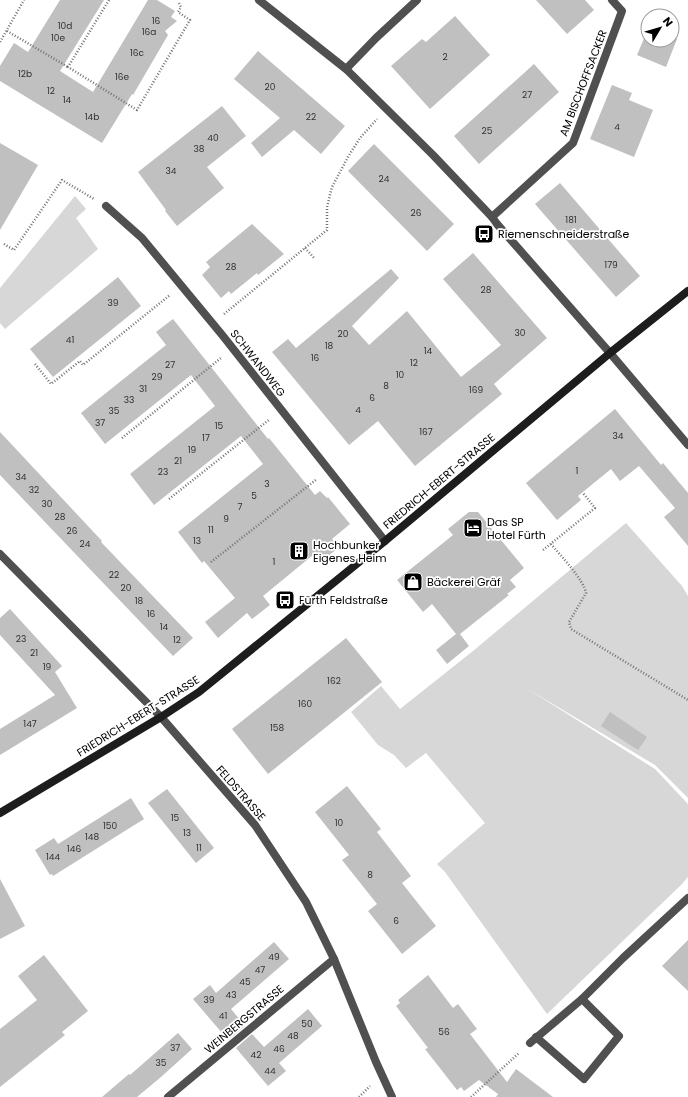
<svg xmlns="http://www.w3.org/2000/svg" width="688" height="1097" viewBox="0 0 688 1097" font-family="Poppins,sans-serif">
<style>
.green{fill:#d7d7d7}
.building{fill:#c0c0c0}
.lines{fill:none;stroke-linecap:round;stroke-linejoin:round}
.path{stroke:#727272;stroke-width:2.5;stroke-dasharray:1 2;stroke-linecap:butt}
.street{stroke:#505050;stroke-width:8}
.secondary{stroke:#1d1d1d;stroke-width:8}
.labels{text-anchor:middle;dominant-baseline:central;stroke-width:3.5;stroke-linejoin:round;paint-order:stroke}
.number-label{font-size:9px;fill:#303030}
.street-label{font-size:11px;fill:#000;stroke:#fff}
.poi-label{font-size:11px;fill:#000;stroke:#fff;text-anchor:start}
</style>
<rect width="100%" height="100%" fill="#fff"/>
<g class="green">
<polygon points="75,196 86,209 76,218 98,249 5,329 0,323 0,288"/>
<polygon points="626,523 682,586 688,596 688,798 655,765 526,688 655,769 688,804 688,877 681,885 547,1014 445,872 437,864 485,823 426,753 406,768 394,755 378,745 351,712 381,686 400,709 473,651"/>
</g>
<g class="building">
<polygon points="60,0 104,0 60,71 93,92 148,0 157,0 175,11 171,17 177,21 165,31 168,35 133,95 132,94 102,143 0,81 0,66 14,43 28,52"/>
<polygon points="536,0 585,0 594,10 567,34"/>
<polygon points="455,16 490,55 430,109 391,66 422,39 426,42"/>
<polygon points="648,29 648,40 672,40 672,37 677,39 666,67 637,55"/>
<polygon points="258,51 345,126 321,154 294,130 262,157 251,143 280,118 234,79"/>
<polygon points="534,64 559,92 479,164 454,136"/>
<polygon points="612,85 632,93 629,100 653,110 634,157 590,139"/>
<polygon points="222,106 246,136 207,167 224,188 177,226 165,211 166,210 138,172"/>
<polygon points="0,143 38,165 0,230"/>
<polygon points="374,144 454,224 427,251 348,171"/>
<polygon points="560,183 640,276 616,297 535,204"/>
<polygon points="252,224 284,254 258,275 257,273 231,294 229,291 221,298 202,275 210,267 206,262"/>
<polygon points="473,253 547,338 494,384 502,394 415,466 378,421 349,445 272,352 288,339 296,348 391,269 399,278 352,326 369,345 407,311 461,377 501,345 443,279"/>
<polygon points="118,277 141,306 53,377 30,349"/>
<polygon points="173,319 268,439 269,438 315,495 320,491 327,498 328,497 350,524 332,539 339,547 320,563 313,555 263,596 270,605 252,619 247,613 218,638 205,622 235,598 204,561 202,563 178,532 263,464 241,436 154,505 130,474 215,406 191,375 105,444 81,413 166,345 156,332"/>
<polygon points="615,409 661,465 663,463 688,493 688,546 664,517 675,508 639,466 620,481 611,469 578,496 581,500 557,520 526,483"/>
<polygon points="0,432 102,541 101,542 193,638 173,656 0,475"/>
<polygon points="469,512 478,512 524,568 510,580 516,587 507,594 509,595 460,634 469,646 447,664 436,650 456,634 432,604 423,612 397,580 453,535 448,529"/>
<polygon points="10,609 62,666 55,672 77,708 0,755 0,729 55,695 0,635 0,618"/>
<polygon points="346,638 382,682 268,774 232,729"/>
<polygon points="610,712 647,737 638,750 601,726"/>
<polygon points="347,786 381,829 377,832 411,876 402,883 436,926 402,954 368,911 377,904 342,860 349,855 315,812"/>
<polygon points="167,789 214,848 196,863 148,803"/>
<polygon points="131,798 144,819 53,876 52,874 50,875 35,850 54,838 58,844"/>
<polygon points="0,879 25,926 0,939"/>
<polygon points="688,940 688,991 662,966"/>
<polygon points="274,942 289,959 231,1009 245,1026 228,1040 193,999 210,985 216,993"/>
<polygon points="44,955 88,1011 62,1032 65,1035 0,1087 0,1029 37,1000 18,976"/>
<polygon points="428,975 453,1008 458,1004 477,1029 470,1034 507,1082 516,1069 553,1097 496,1097 498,1094 479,1080 464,1091 461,1087 457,1090 425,1049 428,1048 396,1006 400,1003 398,1000"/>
<polygon points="308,1009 322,1026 279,1063 286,1071 268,1086 236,1048 252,1034 264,1047"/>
<polygon points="178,1033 192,1049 161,1077 137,1097 102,1097 129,1074 130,1075"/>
</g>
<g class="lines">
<g class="path">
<polyline points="109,0 68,67 137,110 190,20 178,12 181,7 179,3"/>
<polyline points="7,31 68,67"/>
<polyline points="0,42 24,0"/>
<polyline points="4,244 14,250 62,180 94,199"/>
<polyline points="305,248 315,259"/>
<polyline points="224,314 327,230 327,207 332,187 348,157 360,138 377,119"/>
<polyline points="35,364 51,384 80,361 83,365 170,295"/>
<polyline points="122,438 221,358"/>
<polyline points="169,499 270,419"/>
<path d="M551,544C560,555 584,580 586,593L569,622L571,629L688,700"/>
<polyline points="543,550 595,508 583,493"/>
<polyline points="211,562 317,479"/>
<polyline points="359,1097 370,1086"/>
<polyline points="471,1097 519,1053"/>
</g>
<g class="street">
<polyline points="259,0 346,69 433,155 492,217 497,224 610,353 688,445"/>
<polyline points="346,69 376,38 417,0"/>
<polyline points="106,206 142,238 223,336 385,541"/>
<polyline points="492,217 573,143 622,11 612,0"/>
<polyline points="0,554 161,717 255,825 306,902 334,959 376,1062 392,1097"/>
<polyline points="536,1037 584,1079 619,1036 582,999"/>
<polyline points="530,1043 582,999 623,958 688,898"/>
<polyline points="168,1097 334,959"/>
</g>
<polyline class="secondary" points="0,813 161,717 199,692 385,541 610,353 688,291"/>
</g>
<defs>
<symbol id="bus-square" viewBox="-11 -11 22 22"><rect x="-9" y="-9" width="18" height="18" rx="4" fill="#000" stroke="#fff"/><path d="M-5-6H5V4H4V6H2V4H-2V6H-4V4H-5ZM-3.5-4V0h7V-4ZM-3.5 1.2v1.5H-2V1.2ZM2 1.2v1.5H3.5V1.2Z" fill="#fff"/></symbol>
<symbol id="hotel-square" viewBox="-11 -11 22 22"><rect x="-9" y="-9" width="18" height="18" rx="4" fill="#000" stroke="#fff"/><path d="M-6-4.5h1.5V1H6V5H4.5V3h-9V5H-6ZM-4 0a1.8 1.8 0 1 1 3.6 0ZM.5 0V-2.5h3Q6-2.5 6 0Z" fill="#fff"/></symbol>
<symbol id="building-square" viewBox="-11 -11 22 22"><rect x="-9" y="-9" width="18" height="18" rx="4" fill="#000" stroke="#fff"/><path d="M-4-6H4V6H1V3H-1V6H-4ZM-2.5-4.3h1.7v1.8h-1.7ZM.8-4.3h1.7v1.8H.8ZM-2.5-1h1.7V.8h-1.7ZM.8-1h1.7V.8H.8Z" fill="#fff"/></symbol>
<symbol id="shop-square" viewBox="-11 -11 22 22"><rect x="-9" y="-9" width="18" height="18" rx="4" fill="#000" stroke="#fff"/><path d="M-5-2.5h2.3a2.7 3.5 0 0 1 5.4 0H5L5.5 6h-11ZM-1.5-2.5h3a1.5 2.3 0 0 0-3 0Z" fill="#fff"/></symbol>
</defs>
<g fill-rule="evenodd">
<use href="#bus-square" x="473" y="223" width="22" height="22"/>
<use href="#hotel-square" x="462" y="517" width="22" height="22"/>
<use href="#building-square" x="288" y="540" width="22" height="22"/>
<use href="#shop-square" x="402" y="571" width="22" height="22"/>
<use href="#bus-square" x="274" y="589" width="22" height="22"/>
</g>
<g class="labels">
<g class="number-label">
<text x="156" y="21">16</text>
<text x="65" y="26">10d</text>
<text x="149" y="32">16a</text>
<text x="58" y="38">10e</text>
<text x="137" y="53">16c</text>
<text x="445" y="57">2</text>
<text x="25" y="74">12b</text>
<text x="122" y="77">16e</text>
<text x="270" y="87">20</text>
<text x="51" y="91">12</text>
<text x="527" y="95">27</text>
<text x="67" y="100">14</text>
<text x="92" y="117">14b</text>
<text x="311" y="117">22</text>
<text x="617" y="127">4</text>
<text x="487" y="131">25</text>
<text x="213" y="138">40</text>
<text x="199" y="149">38</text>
<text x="171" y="171">34</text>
<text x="384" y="179">24</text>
<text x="416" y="213">26</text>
<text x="571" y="220">181</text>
<text x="611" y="265">179</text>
<text x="231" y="267">28</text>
<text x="486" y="290">28</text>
<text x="113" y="303">39</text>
<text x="520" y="333">30</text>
<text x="343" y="334">20</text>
<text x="70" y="340">41</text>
<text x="329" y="346">18</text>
<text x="428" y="351">14</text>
<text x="315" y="358">16</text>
<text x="414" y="363">12</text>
<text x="170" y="365">27</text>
<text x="400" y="375">10</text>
<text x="157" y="377">29</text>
<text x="386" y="386">8</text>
<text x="143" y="389">31</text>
<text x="476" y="390">169</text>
<text x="372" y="398">6</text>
<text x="129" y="400">33</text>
<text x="358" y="410">4</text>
<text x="114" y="411">35</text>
<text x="100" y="423">37</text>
<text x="219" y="426">15</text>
<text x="426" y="432">167</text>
<text x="618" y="436">34</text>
<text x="206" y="438">17</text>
<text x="192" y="450">19</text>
<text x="178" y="461">21</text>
<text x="577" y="471">1</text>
<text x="163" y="472">23</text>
<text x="21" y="477">34</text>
<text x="267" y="484">3</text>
<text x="34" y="490">32</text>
<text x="254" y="496">5</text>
<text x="47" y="504">30</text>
<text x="240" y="507">7</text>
<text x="60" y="517">28</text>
<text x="226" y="519">9</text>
<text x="211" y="530">11</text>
<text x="72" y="531">26</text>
<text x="197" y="541">13</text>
<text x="85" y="544">24</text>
<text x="274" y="562">1</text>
<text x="114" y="575">22</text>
<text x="126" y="588">20</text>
<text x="139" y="601">18</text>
<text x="151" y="614">16</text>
<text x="164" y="627">14</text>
<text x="21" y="639">23</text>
<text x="177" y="640">12</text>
<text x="34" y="653">21</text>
<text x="47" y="667">19</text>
<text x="334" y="681">162</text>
<text x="305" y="704">160</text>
<text x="30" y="724">147</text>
<text x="277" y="728">158</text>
<text x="175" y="818">15</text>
<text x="339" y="823">10</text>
<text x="110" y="826">150</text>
<text x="187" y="833">13</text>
<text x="92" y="837">148</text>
<text x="199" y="848">11</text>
<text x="74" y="849">146</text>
<text x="53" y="857">144</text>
<text x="370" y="875">8</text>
<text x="396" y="921">6</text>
<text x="274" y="957">49</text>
<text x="260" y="970">47</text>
<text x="245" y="982">45</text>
<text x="231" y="995">43</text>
<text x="209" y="1000">39</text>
<text x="223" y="1016">41</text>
<text x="307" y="1024">50</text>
<text x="444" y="1032">56</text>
<text x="293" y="1036">48</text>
<text x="175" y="1048">37</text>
<text x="279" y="1049">46</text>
<text x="256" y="1055">42</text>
<text x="161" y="1063">35</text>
<text x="270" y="1071">44</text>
</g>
<g class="street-label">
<text transform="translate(583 83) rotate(-69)">AM BISCHOFFSACKER</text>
<text transform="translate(258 363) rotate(52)">SCHWANDWEG</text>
<text transform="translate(439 481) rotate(-40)">FRIEDRICH-EBERT-STRASSE</text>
<text transform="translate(138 716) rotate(-32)">FRIEDRICH-EBERT-STRASSE</text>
<text transform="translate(241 793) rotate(49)">FELDSTRASSE</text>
<text transform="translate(244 1019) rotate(-40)">WEINBERGSTRASSE</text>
</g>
<g class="poi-label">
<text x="498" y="234">Riemenschneiderstraße</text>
<text x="487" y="522">Das SP<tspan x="487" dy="13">Hotel Fürth</tspan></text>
<text x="313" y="545">Hochbunker<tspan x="313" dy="13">Eigenes Heim</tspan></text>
<text x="427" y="582">Bäckerei Gräf</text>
<text x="299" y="600">Fürth Feldstraße</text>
</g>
</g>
<g transform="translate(660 28) rotate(52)"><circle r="19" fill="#ffffff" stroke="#999999"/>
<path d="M0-3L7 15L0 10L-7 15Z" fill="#000000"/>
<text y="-6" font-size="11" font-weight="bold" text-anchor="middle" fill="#000000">N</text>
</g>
</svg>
